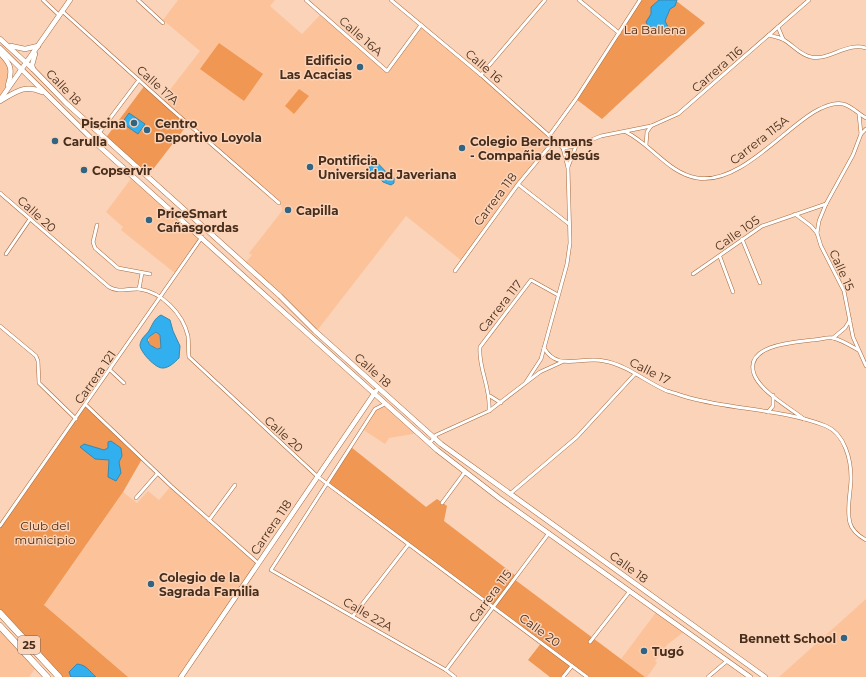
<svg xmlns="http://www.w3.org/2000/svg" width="866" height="677" viewBox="0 0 866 677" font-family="Montserrat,sans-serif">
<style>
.built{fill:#fcc39b}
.green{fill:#f09753}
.water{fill:#32afee;stroke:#3888af;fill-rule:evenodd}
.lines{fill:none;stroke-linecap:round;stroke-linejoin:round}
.street-casing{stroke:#a56a3f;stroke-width:4}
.secondary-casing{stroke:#a56a3f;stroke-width:5.5}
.highway-casing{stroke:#a56a3f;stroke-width:7}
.street{stroke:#fff;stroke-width:3}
.secondary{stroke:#fff;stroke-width:4.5}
.highway{stroke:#fff;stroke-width:6}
.poi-dot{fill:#326482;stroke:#fbd3b8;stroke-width:1.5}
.labels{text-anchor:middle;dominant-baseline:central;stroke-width:3;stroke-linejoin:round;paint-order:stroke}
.shield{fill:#fbd3b8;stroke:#7d5f4a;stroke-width:1}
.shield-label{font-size:11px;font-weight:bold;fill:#472d1b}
.park-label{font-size:12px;fill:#4d290c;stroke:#fbd3b8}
.street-label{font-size:12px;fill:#472d1b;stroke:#fbd3b8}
.poi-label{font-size:12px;font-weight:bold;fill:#472d1b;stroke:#fbd3b8;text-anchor:start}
</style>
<rect width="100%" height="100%" fill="#fbd3b8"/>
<g class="built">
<polygon points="178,0 275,0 270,6 302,34 321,14 387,70 421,25 481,75 554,141 519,183 462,261 406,216 316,332 244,264 252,255 249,253 282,211 282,207 279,203 188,124 105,139 122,116 162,100 200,51 163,20"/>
<polygon points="0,53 9,62 10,79 0,100"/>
<polygon points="133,176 202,237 176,274 121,230 123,227 106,212"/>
<polygon points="388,405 419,433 389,438 385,444 362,429 375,409 379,406"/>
<polygon points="171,486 258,563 181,677 128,677 44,605 123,492 137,503 148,491 159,500"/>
<polygon points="866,599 866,677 779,677"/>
<polygon points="657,611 685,631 668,644 655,661 657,663 647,677 645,677 621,659"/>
<polygon points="0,626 37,666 29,677 0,677"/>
</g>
<g class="green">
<polygon points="640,0 675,0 705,23 602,119 576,99"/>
<polygon points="219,43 263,74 244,101 200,69"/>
<polygon points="145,85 188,124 147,177 105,139"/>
<polygon points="299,89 309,96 294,114 285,106"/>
<polygon points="155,333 159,333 161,337 161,348 154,348 148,342 150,336"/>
<polygon points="86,405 142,459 123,492 44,605 128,677 59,677 0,613 0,526"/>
<polygon points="351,447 426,507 437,499 447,506 444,521 516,576 514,579 645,677 587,677 572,666 563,677 550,677 528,660 542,642 326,483"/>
</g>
<g class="water">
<polygon points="659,0 677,0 675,6 670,9 665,21 668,27 661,30 648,26 646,22 651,14 651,7"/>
<polygon points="129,113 145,124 138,134 122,123"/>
<polygon points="371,156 389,175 394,178 394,183 391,185 383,182 378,177 371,176 368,159"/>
<path d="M161,315L170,320L173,331L180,346L179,358C175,362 169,368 163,368C156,369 140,352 140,345C141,337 147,335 150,329C153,323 155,318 161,315ZM156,332L160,335L161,348L157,349L150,345L147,340L150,336Z"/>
<polygon points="111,441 121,448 122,456 119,462 121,473 116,481 108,477 109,460 95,459 80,447 84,444 104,450 108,448 108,442"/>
<path d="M77,664C87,665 89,671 96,677H71L69,672Z"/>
</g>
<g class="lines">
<defs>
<g id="street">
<polyline points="43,0 59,15"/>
<polyline points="138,0 163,23"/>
<polyline points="306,0 387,71 421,25"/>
<polyline points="391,0 481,75 563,148"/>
<polyline points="579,0 619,33"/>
<polyline points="62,11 171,109 279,203"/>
<polyline points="778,27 783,39"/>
<path d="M769,35C774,37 780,37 784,40C793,45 800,55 811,57C829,61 846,42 866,48"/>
<polyline points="481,75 545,0"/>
<polyline points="859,114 861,134"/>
<polyline points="866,129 861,134 853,155 826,204 819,221 817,233 821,246 844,291 853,337 866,366"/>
<path d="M626,132C652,145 668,173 697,178C738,185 781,132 814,112C823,107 833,102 843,104C852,106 858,114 866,118"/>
<polyline points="99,133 139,80"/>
<polyline points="549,136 576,99 640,0"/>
<polyline points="646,145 647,132 651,126"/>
<polyline points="563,148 576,146 601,136 651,126 678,114 809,0"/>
<polyline points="568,167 576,146"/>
<polyline points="519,185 569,224"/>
<path d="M0,193L109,287C118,293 129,288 139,289C162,292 183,314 188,336C189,343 188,350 189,357L317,476L587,677"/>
<polyline points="795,214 811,226 817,233"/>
<polyline points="97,225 93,242 95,248 118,268 150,274"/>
<polyline points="742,239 760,283"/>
<polyline points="6,254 30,219"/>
<polyline points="720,257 733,292"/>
<polyline points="455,271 519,183 554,141"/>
<polyline points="693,274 762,226 826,204"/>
<polyline points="139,289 142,273"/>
<polyline points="0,326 36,356 38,361 39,383 76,419"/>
<polyline points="833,338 845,328 850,320"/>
<path d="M544,348C558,372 581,356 604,361C627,365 646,382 667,391C674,393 683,396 690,398C734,410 783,409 826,426C845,434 851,460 851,478C851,492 846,509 850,523C852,531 859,536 866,540"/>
<polyline points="110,370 124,383"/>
<polyline points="526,382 541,359 567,264 570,243 568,168 563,148"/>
<polyline points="490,396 501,403"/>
<polyline points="86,405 171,486 258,563"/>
<polyline points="383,405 375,409 271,570 446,670 455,677"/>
<path d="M489,411C491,387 478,368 480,347L531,280L558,295"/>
<polyline points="768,412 773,406 773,395"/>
<path d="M804,419C790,408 760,391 754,374C744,345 794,342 812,340C818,340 827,337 833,338C842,340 851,346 858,350"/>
<polyline points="430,443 436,435 489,411 540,372 562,362"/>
<polyline points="511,493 577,437 635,374"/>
<polyline points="136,498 157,474"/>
<polyline points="442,503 465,472"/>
<polyline points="209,520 235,485"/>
<polyline points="0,526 202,237"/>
<polyline points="353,616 408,545"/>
<polyline points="590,642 630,591"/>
<polyline points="446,670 549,533"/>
<polyline points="563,677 572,666"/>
<polyline points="708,677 727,661"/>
</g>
<g id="secondary">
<polyline points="0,39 33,69 66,103 280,296 315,331 441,444 765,677"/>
<polyline points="11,46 25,49 38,46"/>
<polyline points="0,48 99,146 437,450 499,498 750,677"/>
<path d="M0,53C11,64 13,70 8,85"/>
<polyline points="33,69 32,65 35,54"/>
<polyline points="0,100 70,0"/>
<path d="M0,101C16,92 24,84 42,92"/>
<polyline points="181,677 376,391"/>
</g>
<g id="highway">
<polyline points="0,613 59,677"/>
<polyline points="0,626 47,677"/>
</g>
</defs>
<use href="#street" class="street-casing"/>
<use href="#secondary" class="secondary-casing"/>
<use href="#highway" class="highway-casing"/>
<use href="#street" class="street"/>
<use href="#secondary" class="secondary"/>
<use href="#highway" class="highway"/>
</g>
<g class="poi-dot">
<circle cx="360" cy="67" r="4"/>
<circle cx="134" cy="123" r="4"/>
<circle cx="147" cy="130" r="4"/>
<circle cx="55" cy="141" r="4"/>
<circle cx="462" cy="148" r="4"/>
<circle cx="310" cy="167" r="4"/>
<circle cx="84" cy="170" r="4"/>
<circle cx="288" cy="210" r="4"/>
<circle cx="149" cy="220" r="4"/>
<circle cx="151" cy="584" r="4"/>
<circle cx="844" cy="638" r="4"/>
<circle cx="644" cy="651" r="4"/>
</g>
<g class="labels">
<rect class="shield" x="18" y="636" width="22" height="18" rx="3"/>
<g class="shield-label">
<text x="29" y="645">25</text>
</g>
<g class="park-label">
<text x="655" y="29">La Ballena</text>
<text x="45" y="525">Club del<tspan x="45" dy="14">municipio</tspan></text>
</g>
<g class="street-label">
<text transform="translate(361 36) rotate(41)">Calle 16A</text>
<text transform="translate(484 66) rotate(41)">Calle 16</text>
<text transform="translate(717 69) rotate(-41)">Carrera 116</text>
<text transform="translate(158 85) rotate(42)">Calle 17A</text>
<text transform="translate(64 87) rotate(46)">Calle 18</text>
<text transform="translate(759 140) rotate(-38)">Carrera 115A</text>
<text transform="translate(495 199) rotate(-53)">Carrera 118</text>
<text transform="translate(37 214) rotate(42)">Calle 20</text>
<text transform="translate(737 233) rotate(-35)">Calle 105</text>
<text transform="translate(842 270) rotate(66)">Calle 15</text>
<text transform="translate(500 306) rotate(-52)">Carrera 117</text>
<text transform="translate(373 370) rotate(42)">Calle 18</text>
<text transform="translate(650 371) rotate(27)">Calle 17</text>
<text transform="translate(95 377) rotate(-55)">Carrera 121</text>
<text transform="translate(284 434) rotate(42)">Calle 20</text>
<text transform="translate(271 527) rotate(-56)">Carrera 118</text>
<text transform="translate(629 567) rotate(36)">Calle 18</text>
<text transform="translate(490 596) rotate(-53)">Carrera 115</text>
<text transform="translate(368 614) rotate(30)">Calle 22A</text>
<text transform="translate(540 630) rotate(36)">Calle 20</text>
</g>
<g class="poi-label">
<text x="352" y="60" text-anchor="end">Edificio<tspan x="352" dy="14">Las Acacias</tspan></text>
<text x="126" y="123" text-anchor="end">Piscina</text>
<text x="155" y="123">Centro<tspan x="155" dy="14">Deportivo Loyola</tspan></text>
<text x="63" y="141">Carulla</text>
<text x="470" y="141">Colegio Berchmans<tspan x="470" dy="14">- Compañia de Jesús</tspan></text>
<text x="318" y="160">Pontificia<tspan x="318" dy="14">Universidad Javeriana</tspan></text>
<text x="92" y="170">Copservir</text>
<text x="296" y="210">Capilla</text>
<text x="157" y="213">PriceSmart<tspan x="157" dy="14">Cañasgordas</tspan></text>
<text x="159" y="577">Colegio de la<tspan x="159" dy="14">Sagrada Familia</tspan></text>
<text x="836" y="638" text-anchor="end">Bennett School</text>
<text x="652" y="651">Tugó</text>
</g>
</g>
</svg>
